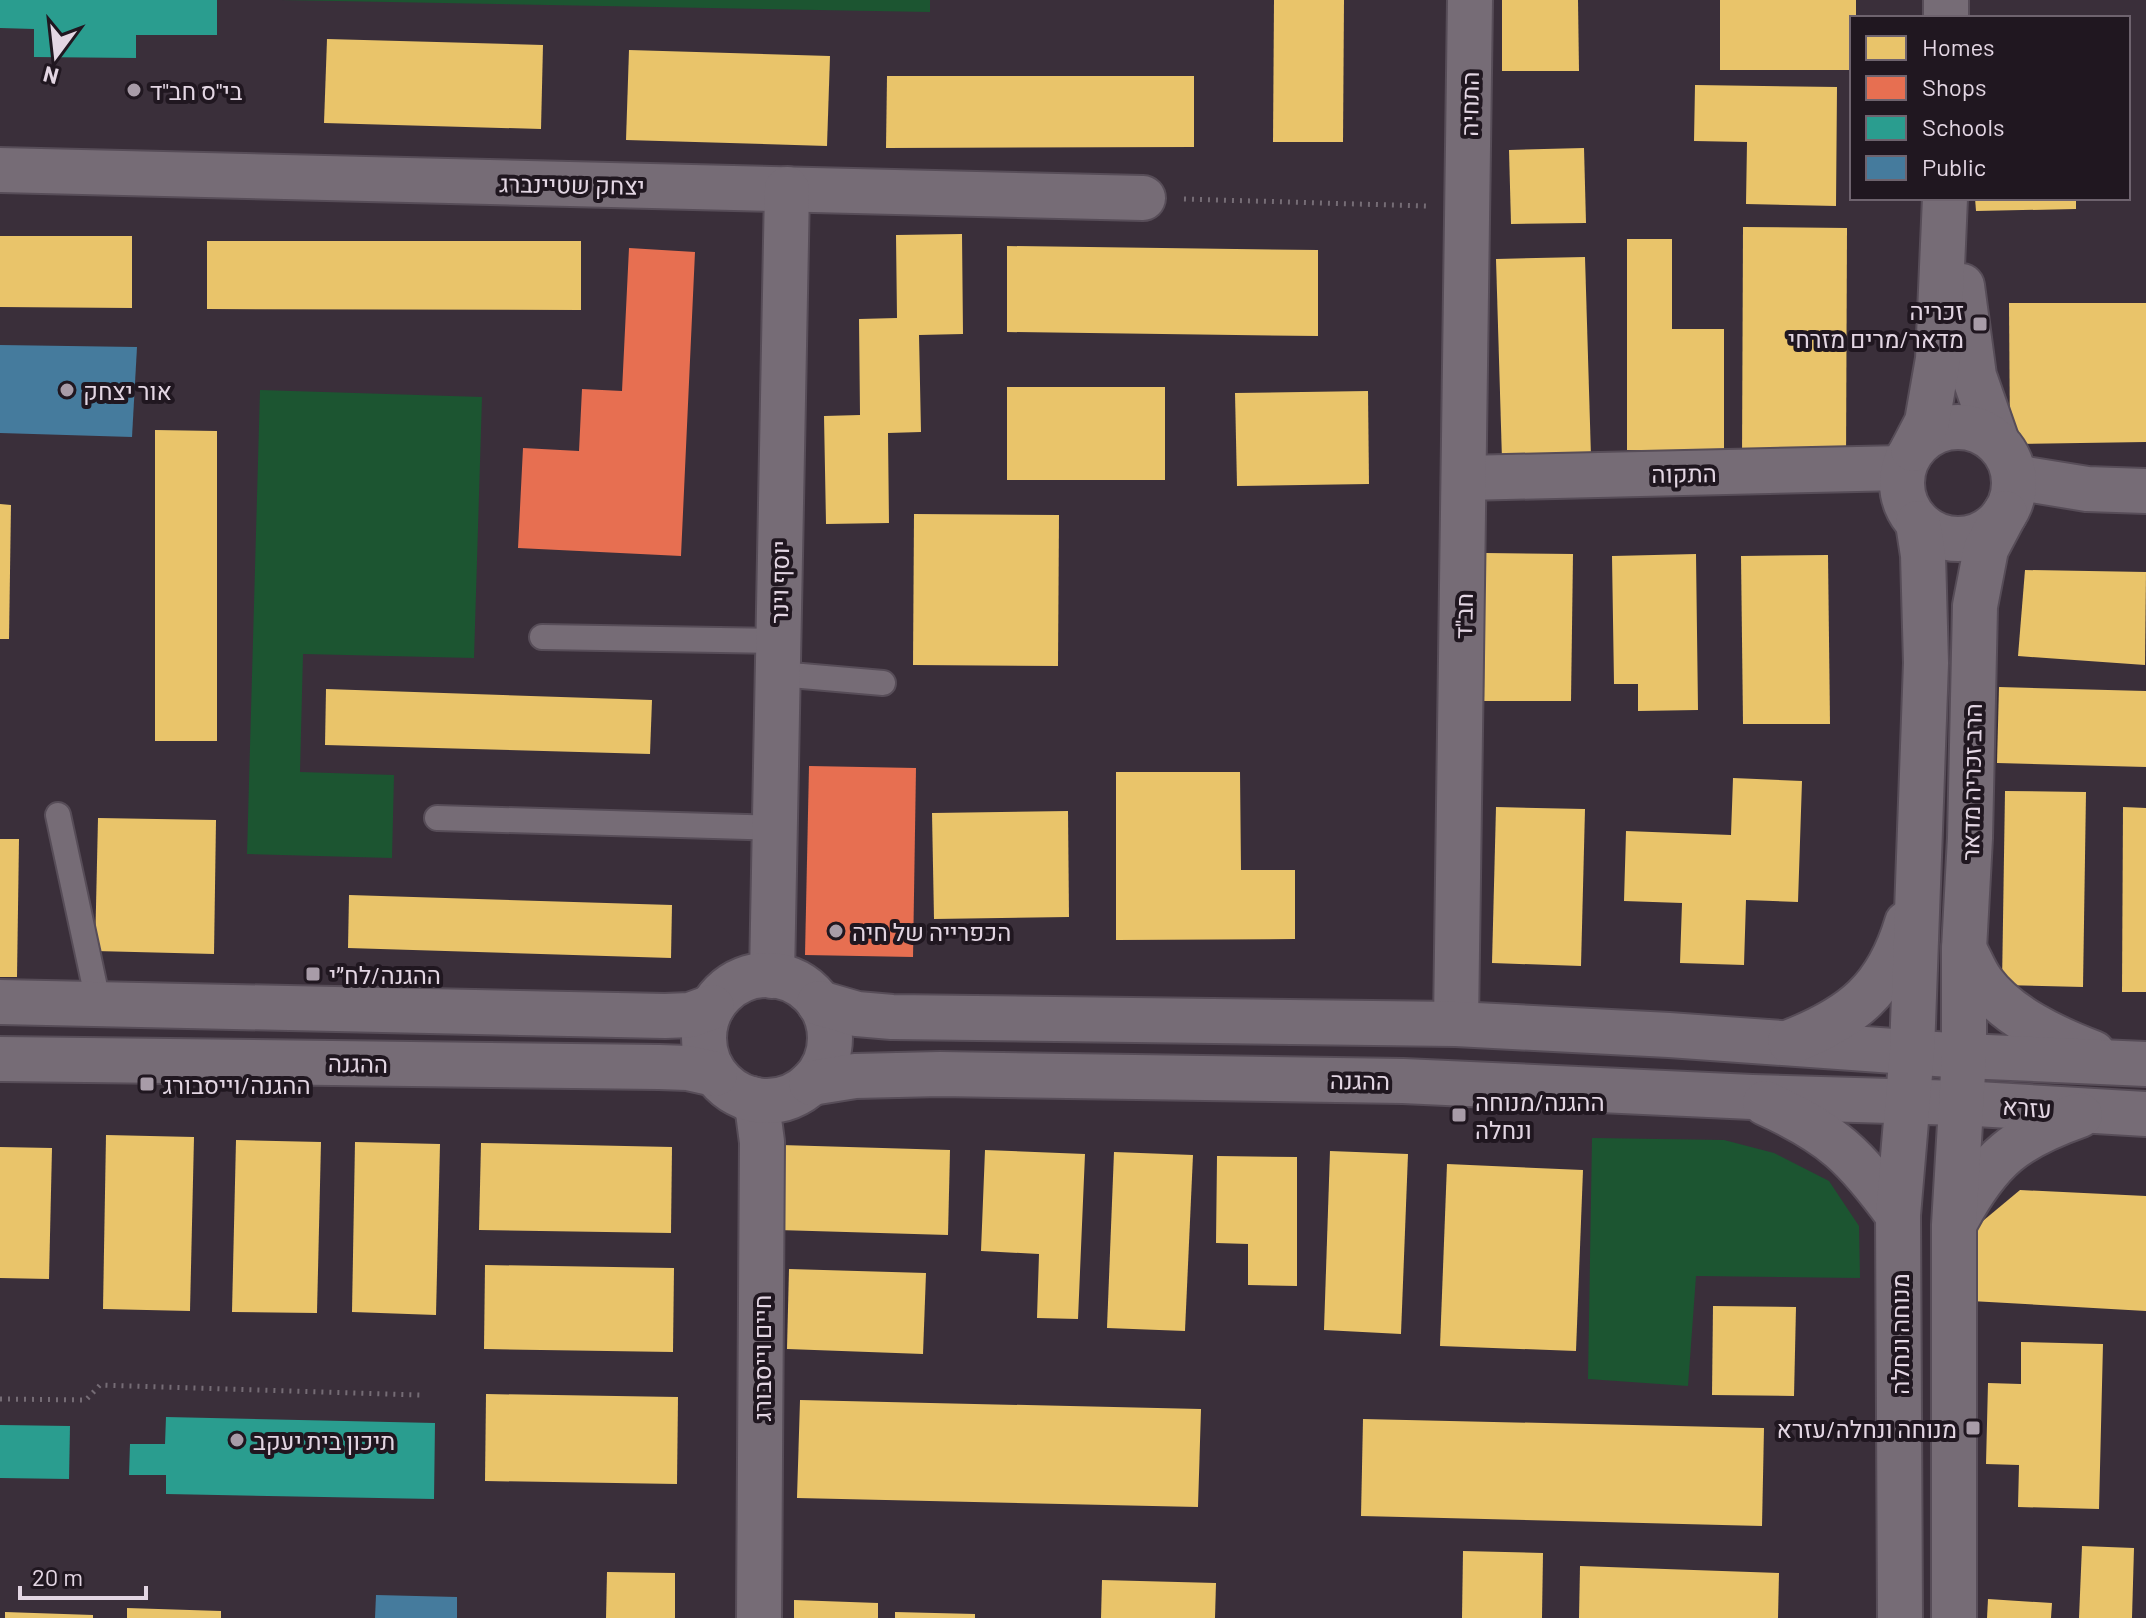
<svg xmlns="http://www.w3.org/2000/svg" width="2146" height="1618" viewBox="0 0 2146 1618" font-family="Barlow,Heebo,sans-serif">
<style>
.green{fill:#1c5531}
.homes{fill:#e9c46a}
.shops{fill:#e76f51}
.schools{fill:#2a9d8f}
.public{fill:#457b9d}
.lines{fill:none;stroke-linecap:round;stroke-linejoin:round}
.service-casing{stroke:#574d58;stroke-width:28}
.minor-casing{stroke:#574d58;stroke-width:48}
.tertiary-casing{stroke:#574d58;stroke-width:48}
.path{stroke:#756c75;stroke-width:5;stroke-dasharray:2 6;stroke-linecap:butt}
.service{stroke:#766c76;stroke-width:24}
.minor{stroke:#766c76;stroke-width:44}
.tertiary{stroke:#766c76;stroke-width:44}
.poi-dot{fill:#a89ca8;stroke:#201720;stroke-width:3}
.labels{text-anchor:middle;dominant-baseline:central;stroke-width:8;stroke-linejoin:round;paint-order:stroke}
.poi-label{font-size:24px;fill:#e3d6e3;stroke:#201720;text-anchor:start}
.street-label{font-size:24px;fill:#e3d6e3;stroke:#201720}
</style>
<rect width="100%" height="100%" fill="#3a2f3a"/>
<g class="green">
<polygon points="281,0 930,0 930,12"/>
<polygon points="260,390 482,397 474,658 303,654 300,772 394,775 392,858 247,854"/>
<polygon points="1592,1138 1724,1140 1774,1153 1829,1181 1859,1226 1860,1278 1696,1276 1688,1386 1588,1379"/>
</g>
<g class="homes">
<polygon points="1274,0 1344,0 1343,142 1273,142"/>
<polygon points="1502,0 1578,0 1579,71 1502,71"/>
<polygon points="1720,0 1856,0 1856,18 1852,18 1852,70 1720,70"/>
<polygon points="327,39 543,45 541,129 324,123"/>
<polygon points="629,50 830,56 827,146 626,140"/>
<polygon points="887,76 1194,76 1194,147 886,148"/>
<polygon points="1695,85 1837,87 1836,206 1746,204 1747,142 1694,141"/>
<polygon points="1584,148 1586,223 1511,224 1509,150"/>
<polygon points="1975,198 2076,198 2076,209 1976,211"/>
<polygon points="1743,227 1847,228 1846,464 1742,463"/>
<polygon points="962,234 963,334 919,335 921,432 888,433 889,523 826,524 824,416 860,415 859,319 897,318 896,235"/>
<polygon points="0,236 132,236 132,308 0,307"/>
<polygon points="1627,239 1672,239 1672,329 1724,329 1724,451 1627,450"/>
<polygon points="207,241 581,241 581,310 207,309"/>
<polygon points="1007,246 1318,250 1318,336 1007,332"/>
<polygon points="1585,257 1591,457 1502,460 1496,259"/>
<polygon points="2009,303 2146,303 2146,442 2010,444"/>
<rect x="1007" y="387" width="158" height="93"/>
<polygon points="1368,391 1369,484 1237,486 1235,393"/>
<polygon points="155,430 217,431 217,741 155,741"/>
<polygon points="0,504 11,505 9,639 0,639"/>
<polygon points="914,514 1059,515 1058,666 913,665"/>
<polygon points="1485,553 1573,554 1571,701 1484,701"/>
<polygon points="1696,554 1698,710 1638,711 1638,684 1614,684 1612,556"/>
<polygon points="1828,555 1830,724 1743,724 1741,556"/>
<polygon points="2025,570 2146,572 2145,665 2018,656"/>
<polygon points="1999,687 2146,691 2146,767 1997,763"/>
<polygon points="326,689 652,700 650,754 325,745"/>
<polygon points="1116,772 1240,772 1241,870 1295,870 1295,939 1116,940"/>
<polygon points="1733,778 1802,781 1798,902 1746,900 1744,965 1680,963 1682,903 1624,901 1626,831 1731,835"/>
<polygon points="2005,791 2086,792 2083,987 2002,985"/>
<polygon points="1496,807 1585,809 1581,966 1492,963"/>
<polygon points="2123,807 2146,808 2146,992 2122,992"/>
<polygon points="1068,811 1069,917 934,919 932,813"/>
<polygon points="98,818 216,820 214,954 95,951"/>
<polygon points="0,839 19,839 17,977 0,977"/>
<polygon points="349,895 672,905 671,958 348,948"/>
<polygon points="106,1135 194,1137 190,1311 103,1309"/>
<polygon points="236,1140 321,1142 317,1313 232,1312"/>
<polygon points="355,1142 440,1144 436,1315 352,1312"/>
<polygon points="481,1143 672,1147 671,1233 479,1230"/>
<polygon points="781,1145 950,1150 948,1235 778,1230"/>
<polygon points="0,1147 52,1148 49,1279 0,1278"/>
<polygon points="985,1150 1085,1154 1078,1319 1037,1318 1039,1254 981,1251"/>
<polygon points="1330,1151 1408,1154 1401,1334 1324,1330"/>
<polygon points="1114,1152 1193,1155 1185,1331 1107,1328"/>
<polygon points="1217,1156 1297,1157 1297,1286 1248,1285 1248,1244 1216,1243"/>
<polygon points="1447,1164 1583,1170 1576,1351 1440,1346"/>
<polygon points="2020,1190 2146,1196 2146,1311 1971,1301 1978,1225"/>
<polygon points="485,1265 674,1268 673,1352 484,1349"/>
<polygon points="789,1269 926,1273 923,1354 787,1349"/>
<polygon points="1713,1306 1796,1307 1794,1396 1712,1395"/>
<polygon points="2021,1342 2103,1344 2099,1509 2018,1507 2019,1465 1986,1464 1988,1383 2021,1384"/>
<polygon points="486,1394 678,1397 677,1484 485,1481"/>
<polygon points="800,1400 1201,1409 1198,1507 797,1498"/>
<polygon points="1363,1419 1764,1428 1762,1526 1361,1516"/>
<polygon points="2082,1546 2134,1548 2132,1618 2079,1618"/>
<polygon points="1463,1551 1543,1553 1542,1618 1462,1618"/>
<polygon points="1580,1566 1779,1573 1778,1618 1579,1618"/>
<polygon points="607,1572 675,1573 675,1618 606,1618"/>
<polygon points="1102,1580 1216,1583 1215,1618 1101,1618"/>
<polygon points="1988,1599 2052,1603 2051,1618 1987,1618"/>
<polygon points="794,1600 878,1603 878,1618 794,1618"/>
<polygon points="127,1608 221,1611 221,1618 127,1618"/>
<polygon points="5,1612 93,1615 93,1618 5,1618"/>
<polygon points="895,1612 975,1614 975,1618 895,1618"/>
</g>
<g class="shops">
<polygon points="629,248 695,252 681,556 518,548 523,448 579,451 582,389 622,391"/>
<polygon points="809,766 916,768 913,957 805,955"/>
</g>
<g class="schools">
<polygon points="0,0 217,0 217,35 136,35 136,58 34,57 34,29 0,28"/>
<polygon points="166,1417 435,1423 434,1499 166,1494 166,1475 129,1475 130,1444 165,1444"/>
<polygon points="0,1425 70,1426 69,1479 0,1478"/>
</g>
<g class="public">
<polygon points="0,345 137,347 132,437 0,433"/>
<polygon points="376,1595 457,1597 457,1618 375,1618"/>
</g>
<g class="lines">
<defs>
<g id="service">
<polyline points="542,637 778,641"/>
<polyline points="779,674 883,683"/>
<polyline points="58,815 99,1006"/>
<polyline points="437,818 777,828"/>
</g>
<g id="minor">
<polyline points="0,170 1143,198"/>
<polyline points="2014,477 2087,489 2146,491"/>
<polyline points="1465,478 1903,468"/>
<polyline points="772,976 787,189"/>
<polyline points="1456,1024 1470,0"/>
<polyline points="752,1099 758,1112 762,1142 759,1618"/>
</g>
<g id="tertiary">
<polyline points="1946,0 1946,18"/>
<polyline points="1962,286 1974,376 1997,442"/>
<circle cx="1958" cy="483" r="56"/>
<polyline points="1913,449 1927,422 1938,359 1945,198"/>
<path d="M1964,949C1970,959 1975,973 1982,982C2008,1017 2054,1038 2093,1053"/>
<circle cx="767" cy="1038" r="63"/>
<polyline points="0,1002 665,1016 690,1015 712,1007"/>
<polyline points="819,1003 857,1014 892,1017 1456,1024 1669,1035 1964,1056 2146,1064"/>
<path d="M1790,1042C1853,1017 1887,990 1907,923"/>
<polyline points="0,1059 659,1067 688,1068 715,1074"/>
<polyline points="811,1083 855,1076 940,1074 1403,1081 1752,1097 1960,1103 2146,1114"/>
<path d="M1765,1103C1833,1134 1855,1156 1898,1215"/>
<path d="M1957,1219C1990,1158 2015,1138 2080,1115"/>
<polyline points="1900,1618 1898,1215 1912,1051 1926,663 1923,555 1918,523"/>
<polyline points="1954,1618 1954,1225 1964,1056 1964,949 1970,838 1975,606 1986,549 2005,513"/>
</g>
</defs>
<use href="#service" class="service-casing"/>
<use href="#minor" class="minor-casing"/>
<use href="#tertiary" class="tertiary-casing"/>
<g class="path">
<polyline points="1184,199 1426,206"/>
<polyline points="0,1399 86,1400 100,1385 421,1395"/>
</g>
<use href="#service" class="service"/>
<use href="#minor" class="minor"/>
<use href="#tertiary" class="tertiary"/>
</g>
<g class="poi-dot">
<circle cx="134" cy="90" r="8"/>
<rect x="1972" y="316" width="16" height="16" rx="4"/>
<circle cx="67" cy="390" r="8"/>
<circle cx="836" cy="931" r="8"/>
<rect x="305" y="966" width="16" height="16" rx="4"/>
<rect x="139" y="1076" width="16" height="16" rx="4"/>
<rect x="1451" y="1107" width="16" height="16" rx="4"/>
<rect x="1965" y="1420" width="16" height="16" rx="4"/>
<circle cx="237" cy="1440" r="8"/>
</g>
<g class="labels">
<g class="poi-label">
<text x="150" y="90">בי"ס חב"ד</text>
<text x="1964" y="310" text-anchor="end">זכריה<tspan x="1964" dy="28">מדאר/מרים מזרחי</tspan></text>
<text x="83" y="390">אור יצחק</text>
<text x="852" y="931">הכפרייה של חיה</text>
<text x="329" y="974">ההגנה/לח״י</text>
<text x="163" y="1084">ההגנה/וייסבורג</text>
<text x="1475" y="1101">ההגנה/מנוחה<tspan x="1475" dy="28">ונחלה</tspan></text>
<text x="1957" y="1428" text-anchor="end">מנוחה ונחלה/עזרא</text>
<text x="253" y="1440">תיכון בית יעקב</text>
</g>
<g class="street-label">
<text transform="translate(1469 104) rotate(-89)">התחיה</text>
<text transform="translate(572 184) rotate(1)">יצחק שטיינברג</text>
<text transform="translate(1684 473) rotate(-1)">התקוה</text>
<text transform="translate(779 582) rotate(-89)">יוסף וינר</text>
<text transform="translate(1463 616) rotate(-89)">חב"ד</text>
<text transform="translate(1971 782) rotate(-89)">הרב זכריה מדאר</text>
<text transform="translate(358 1063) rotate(1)">ההגנה</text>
<text transform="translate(1360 1080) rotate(1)">ההגנה</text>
<text transform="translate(2027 1107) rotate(4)">עזרא</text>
<text transform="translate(1899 1334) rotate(-90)">מנוחה ונחלה</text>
<text transform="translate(761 1358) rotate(-90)">חיים וייסבורג</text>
</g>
</g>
<rect x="1850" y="16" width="280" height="184" fill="#201720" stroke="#6e636e" stroke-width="2"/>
<rect x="1866" y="36" width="40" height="24" fill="#e9c46a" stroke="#6e636e" stroke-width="2"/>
<text x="1922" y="56" font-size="24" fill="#e3d6e3">Homes</text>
<rect x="1866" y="76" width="40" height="24" fill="#e76f51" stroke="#6e636e" stroke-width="2"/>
<text x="1922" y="96" font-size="24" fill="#e3d6e3">Shops</text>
<rect x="1866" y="116" width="40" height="24" fill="#2a9d8f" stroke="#6e636e" stroke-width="2"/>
<text x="1922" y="136" font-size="24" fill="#e3d6e3">Schools</text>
<rect x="1866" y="156" width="40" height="24" fill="#457b9d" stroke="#6e636e" stroke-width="2"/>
<text x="1922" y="176" font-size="24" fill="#e3d6e3">Public</text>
<g transform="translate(56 56) rotate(195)" stroke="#201720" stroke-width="6" paint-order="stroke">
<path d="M0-6L14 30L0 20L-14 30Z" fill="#e3d6e3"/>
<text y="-12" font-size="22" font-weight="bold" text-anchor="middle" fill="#e3d6e3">N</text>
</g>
<path d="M20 1586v12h126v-12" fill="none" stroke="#e3d6e3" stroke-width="4"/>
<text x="32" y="1586" font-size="24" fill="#e3d6e3" stroke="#201720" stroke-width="6" paint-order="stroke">20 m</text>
</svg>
